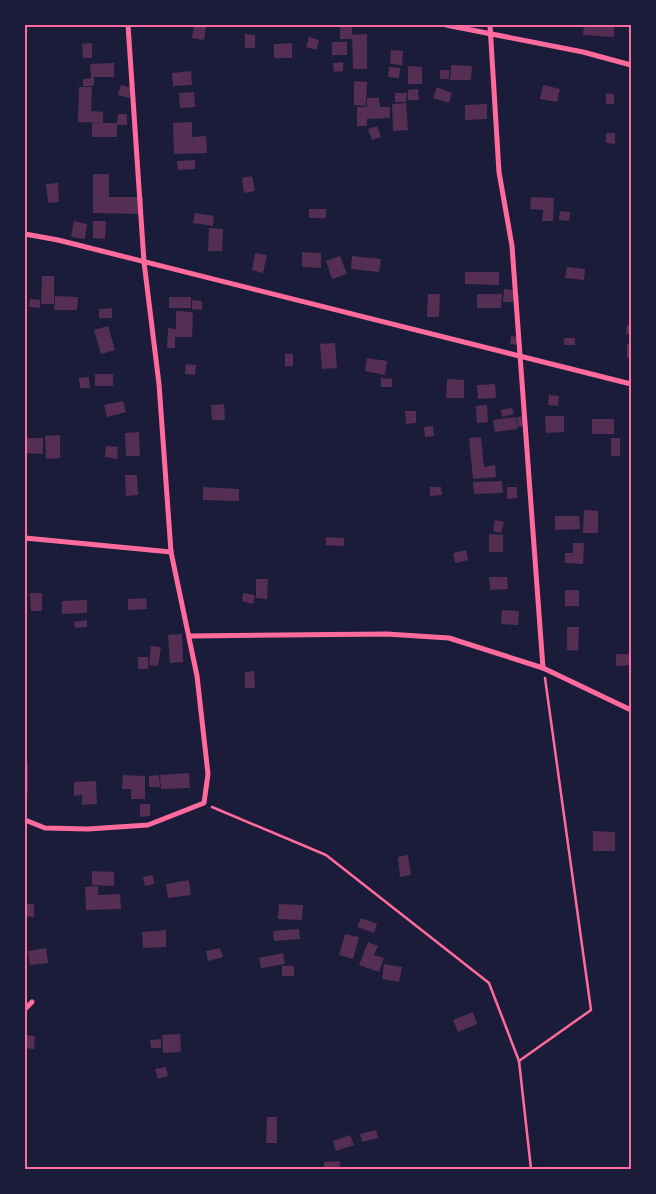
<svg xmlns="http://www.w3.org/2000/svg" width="656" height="1194" viewBox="0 0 656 1194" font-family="Jost,sans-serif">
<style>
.building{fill:#542f53}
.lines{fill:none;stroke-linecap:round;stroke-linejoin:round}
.path{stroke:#ff6b9d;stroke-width:2.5}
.minor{stroke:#ff6b9d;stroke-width:5}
.neatline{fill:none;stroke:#ff6b9d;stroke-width:2}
</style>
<rect width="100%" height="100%" fill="#1b1b3a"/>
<g class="building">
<rect x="340" y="25" width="12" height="14"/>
<polygon points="584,25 614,25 614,37 583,35"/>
<polygon points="194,26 206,27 204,40 192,38"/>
<polygon points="245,34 255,35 255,48 245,48"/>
<polygon points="367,34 367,69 353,69 352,35"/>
<polygon points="309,37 319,40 316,50 306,47"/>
<rect x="332" y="42" width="15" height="13"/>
<polygon points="92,43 92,58 83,58 82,44"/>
<polygon points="292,43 292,58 274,58 274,44"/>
<polygon points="391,50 403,51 402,65 390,64"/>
<polygon points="343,62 343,71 334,72 333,63"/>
<polygon points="114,63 114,77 94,77 94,86 83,86 83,79 91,78 90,64"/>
<polygon points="451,65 472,66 471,80 450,80"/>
<polygon points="408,66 422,67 422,84 408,84"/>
<polygon points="389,67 400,68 399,78 388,77"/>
<rect x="440" y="70" width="9" height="9"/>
<polygon points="191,71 192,85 173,86 172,73"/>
<polygon points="354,81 367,82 366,106 354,105"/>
<polygon points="121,85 132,88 129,98 118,95"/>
<polygon points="543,85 560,89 557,102 540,99"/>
<polygon points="79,87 92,87 91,111 103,112 103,123 78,122"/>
<polygon points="437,87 452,93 449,103 433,98"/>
<polygon points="418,89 419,100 408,100 408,90"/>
<polygon points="194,92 195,107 180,108 179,93"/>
<polygon points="395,93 407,93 406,102 395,102"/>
<polygon points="606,93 614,94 614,104 606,104"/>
<polygon points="367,98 379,98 380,107 390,107 390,118 367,119 367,126 357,126 357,107 367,107"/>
<polygon points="406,103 408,130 393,131 392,104"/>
<polygon points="487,104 487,119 465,120 465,105"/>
<polygon points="118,114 127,114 127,125 117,125"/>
<polygon points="192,122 192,137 206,136 207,153 174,154 173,123"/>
<rect x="92" y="123" width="25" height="14"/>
<polygon points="377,126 381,137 372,140 368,129"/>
<polygon points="606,133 615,133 615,144 606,143"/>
<polygon points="195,160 195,169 178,170 177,161"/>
<polygon points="93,174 109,174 109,197 143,197 143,214 93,213"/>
<polygon points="252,176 255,191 244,193 242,178"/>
<polygon points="58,183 59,202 48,203 46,184"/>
<polygon points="531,197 554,198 553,221 542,221 543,210 530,209"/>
<rect x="309" y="209" width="17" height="9"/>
<polygon points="560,211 570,212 569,221 559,220"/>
<polygon points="195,213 214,216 213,226 193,223"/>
<polygon points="74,221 87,224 85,239 71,237"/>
<polygon points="93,221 106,221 105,239 93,238"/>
<polygon points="209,228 223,229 222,251 208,251"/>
<polygon points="302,252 321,253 321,268 302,267"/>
<polygon points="255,253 267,255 263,273 252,270"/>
<polygon points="340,256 347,274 332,279 326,261"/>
<polygon points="352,256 381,259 379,272 351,269"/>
<polygon points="567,267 585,269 584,280 565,278"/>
<polygon points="465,272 499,272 499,285 465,284"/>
<polygon points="42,276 54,276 54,304 41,304"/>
<polygon points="504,289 514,290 513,302 503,302"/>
<polygon points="428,294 440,294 439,317 427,317"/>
<polygon points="477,294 502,294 501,308 477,308"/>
<polygon points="55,296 78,297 77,310 54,310"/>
<rect x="169" y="297" width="22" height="11"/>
<polygon points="30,299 40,300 40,308 29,307"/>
<polygon points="192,300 202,301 202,310 192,309"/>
<polygon points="112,308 112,318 99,318 99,309"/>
<polygon points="176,311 191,312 193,314 192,337 175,337 175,348 167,348 168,328 176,329"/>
<polygon points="627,325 631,325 631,334 626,334"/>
<polygon points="108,326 115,350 101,354 94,330"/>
<polygon points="511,336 519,337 519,345 510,344"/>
<rect x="564" y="338" width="11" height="7"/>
<polygon points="335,343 337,368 322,369 320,344"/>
<rect x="627" y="344" width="4" height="14"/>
<rect x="285" y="354" width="8" height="12"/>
<polygon points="367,358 387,361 385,375 365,371"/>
<polygon points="186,364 196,365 195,375 185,374"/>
<rect x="95" y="374" width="18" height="12"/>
<polygon points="89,377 90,388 80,388 79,378"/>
<polygon points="381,378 392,379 392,387 381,387"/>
<polygon points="447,379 464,380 464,398 446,398"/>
<polygon points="495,384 496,398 478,399 477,385"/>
<polygon points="549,395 559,396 558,406 548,405"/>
<polygon points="123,401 126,412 107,417 104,405"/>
<polygon points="224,404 225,420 212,420 211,405"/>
<polygon points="487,405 488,422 477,423 476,406"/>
<polygon points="512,408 514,414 502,417 501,410"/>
<polygon points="405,411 416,411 416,423 406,424"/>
<polygon points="526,416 527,426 518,427 517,417"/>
<polygon points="545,416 564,416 564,432 546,433"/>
<polygon points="516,417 518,429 495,432 493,420"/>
<rect x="592" y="419" width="22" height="15"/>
<polygon points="433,426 434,436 425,437 424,427"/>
<polygon points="139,432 140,456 126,456 125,433"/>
<polygon points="60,435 60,458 46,459 45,436"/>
<polygon points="481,437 484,467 495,465 496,477 473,479 469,438"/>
<polygon points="25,438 43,438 43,454 25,453"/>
<rect x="611" y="438" width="9" height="18"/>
<polygon points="106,446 118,447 117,459 105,457"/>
<polygon points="125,475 137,475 138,495 126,496"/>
<polygon points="502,481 503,493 474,494 473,482"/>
<polygon points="203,487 239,489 239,501 203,500"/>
<polygon points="430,487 441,487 442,495 430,496"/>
<polygon points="507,487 517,487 517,498 507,499"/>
<polygon points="584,510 598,511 598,533 583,533"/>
<polygon points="555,516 579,516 580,529 555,530"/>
<polygon points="495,520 504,522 501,533 493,531"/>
<polygon points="489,534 503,535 503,552 489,552"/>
<polygon points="326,537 344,538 344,546 326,545"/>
<polygon points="573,543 584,543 583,564 565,563 565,553 573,553"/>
<polygon points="466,550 468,560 455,563 453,553"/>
<polygon points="489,577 507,577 508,589 490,590"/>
<polygon points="256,579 268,579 267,599 256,598"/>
<rect x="565" y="590" width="14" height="16"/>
<polygon points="30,593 42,593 42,611 31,611"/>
<polygon points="243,593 255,595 253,604 242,601"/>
<polygon points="146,598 147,609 128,610 128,599"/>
<polygon points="87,600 87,613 62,614 62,601"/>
<polygon points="502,610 519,611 518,625 501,624"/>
<polygon points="87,620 87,627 75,628 74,622"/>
<polygon points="567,627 579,627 578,651 567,650"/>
<polygon points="182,634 183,662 170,663 168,635"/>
<polygon points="151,646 161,647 158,666 149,665"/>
<polygon points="616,654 631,654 631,665 616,666"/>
<rect x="138" y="657" width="10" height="12"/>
<polygon points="254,671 255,688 245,688 245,672"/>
<rect x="25" y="764" width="3" height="29"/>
<polygon points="189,773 190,788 161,789 160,775"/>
<polygon points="123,775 145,776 145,799 131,799 131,789 122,789"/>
<polygon points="159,775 160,787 149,787 149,776"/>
<polygon points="96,781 97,804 82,805 82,795 74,796 74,782"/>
<polygon points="140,804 150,804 150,816 140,817"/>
<polygon points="593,831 615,832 615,851 593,851"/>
<polygon points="408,855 411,875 400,877 398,857"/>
<polygon points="92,871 114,872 114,886 92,885"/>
<polygon points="153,875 154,884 145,886 143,877"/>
<polygon points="189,880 191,895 168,898 166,884"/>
<polygon points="98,886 98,895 120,894 121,909 86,910 85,887"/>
<polygon points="25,904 34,904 34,917 25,916"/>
<polygon points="279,904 303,905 302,920 278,919"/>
<polygon points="361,918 377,924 374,933 357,927"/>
<polygon points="299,929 300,939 274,941 273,931"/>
<polygon points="166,930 166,947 143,948 142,932"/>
<polygon points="345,934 359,937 353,959 339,955"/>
<polygon points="368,942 378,946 374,955 384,958 379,972 359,965"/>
<polygon points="46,948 48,963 30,965 28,951"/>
<polygon points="220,948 223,957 208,961 206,951"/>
<polygon points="283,953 285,964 261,968 259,958"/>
<polygon points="384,964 402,967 399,982 382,979"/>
<rect x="282" y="966" width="12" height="10"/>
<polygon points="473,1012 477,1024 458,1032 453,1020"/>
<polygon points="180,1034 181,1052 163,1053 162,1035"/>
<polygon points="25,1035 35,1036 34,1049 25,1048"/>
<polygon points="161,1039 161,1048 151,1048 150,1040"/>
<polygon points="166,1067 168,1076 158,1079 155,1069"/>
<polygon points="267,1117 277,1117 277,1143 266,1143"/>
<polygon points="376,1130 378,1138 362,1142 360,1134"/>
<polygon points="350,1135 354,1145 336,1151 333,1141"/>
<polygon points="340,1161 340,1169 324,1169 324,1162"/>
</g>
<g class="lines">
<g class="path">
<polyline points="212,807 326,855 489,983 519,1061 531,1169"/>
<polyline points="519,1061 591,1010 545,678"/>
</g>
<g class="minor">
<polyline points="446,25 583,52 631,65"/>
<polyline points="490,25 499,172 512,246 543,668"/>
<polyline points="25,234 58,240 631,384"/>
<polyline points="25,538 171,552"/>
<polyline points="190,636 387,634 449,638 543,668 631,710"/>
<polyline points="25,820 45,828 88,829 148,825 204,803 208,774 197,676 171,552 159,384 144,262 128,25"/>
<polyline points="25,1009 32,1002"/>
</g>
</g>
<rect width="656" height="1194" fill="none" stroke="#1b1b3a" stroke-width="52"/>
<rect x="26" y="26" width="604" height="1142" class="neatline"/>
</svg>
